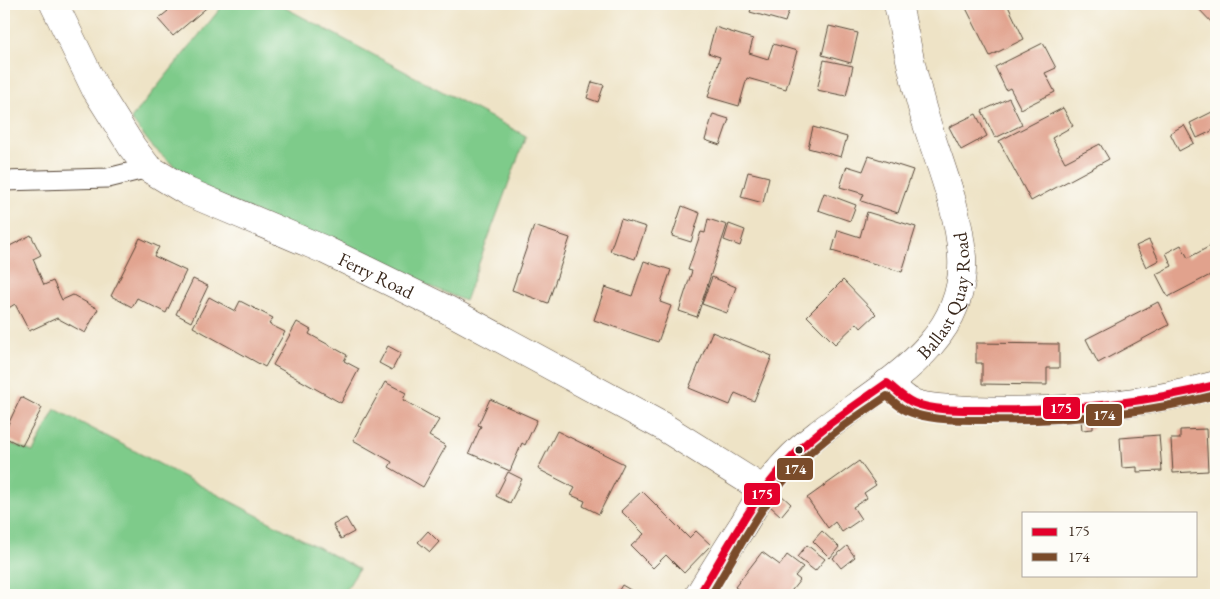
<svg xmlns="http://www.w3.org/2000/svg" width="1220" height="599" viewBox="0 0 1220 599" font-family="'EB Garamond',serif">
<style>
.green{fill:#7ecb8a;stroke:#5c7a54}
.building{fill:#e1a28d}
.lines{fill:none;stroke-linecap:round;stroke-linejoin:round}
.service-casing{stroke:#564637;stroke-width:21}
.minor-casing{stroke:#564637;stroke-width:29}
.service{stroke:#fff;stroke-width:19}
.minor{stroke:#fff;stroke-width:28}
.bus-1-casing{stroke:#fdfcf7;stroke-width:11}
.bus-2-casing{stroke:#fdfcf7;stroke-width:11}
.bus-1{stroke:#e4002b;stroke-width:8}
.bus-2{stroke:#7a4b2a;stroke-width:8}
.bus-dot{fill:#3b2a1e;stroke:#fdfcf7;stroke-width:2}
.labels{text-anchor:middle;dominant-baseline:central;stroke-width:4.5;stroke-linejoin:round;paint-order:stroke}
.street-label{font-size:19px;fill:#3b2a1e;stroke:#fdfcf7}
.line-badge{stroke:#fdfcf7;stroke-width:2}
.badge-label{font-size:14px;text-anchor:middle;font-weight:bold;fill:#fff}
</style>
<rect width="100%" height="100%" fill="#fdfcf7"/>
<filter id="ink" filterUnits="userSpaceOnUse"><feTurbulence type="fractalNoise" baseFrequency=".02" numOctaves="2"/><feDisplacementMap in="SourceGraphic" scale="10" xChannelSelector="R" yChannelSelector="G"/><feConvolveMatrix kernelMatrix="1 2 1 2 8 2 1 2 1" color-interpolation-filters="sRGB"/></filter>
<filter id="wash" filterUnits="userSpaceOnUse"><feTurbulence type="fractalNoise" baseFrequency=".0096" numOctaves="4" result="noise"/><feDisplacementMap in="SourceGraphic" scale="20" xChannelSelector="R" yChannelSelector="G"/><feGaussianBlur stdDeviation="1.12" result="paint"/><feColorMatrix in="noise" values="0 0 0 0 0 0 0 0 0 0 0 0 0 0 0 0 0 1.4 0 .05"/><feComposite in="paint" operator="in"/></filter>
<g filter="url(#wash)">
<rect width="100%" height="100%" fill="#eee3c6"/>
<g class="green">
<polygon points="224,4 278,4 526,136 465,301 220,197 184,175 152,146 131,119"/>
<polygon points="55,409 359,569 343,595 4,595 4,441 33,452"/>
</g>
<g id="blocks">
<g class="building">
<polygon points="161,4 211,4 173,36 158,19 168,11"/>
<polygon points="753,4 791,4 785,22 750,12"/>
<polygon points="964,4 1007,4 1024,39 990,56"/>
<polygon points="1197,4 1216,4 1216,27 1196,6"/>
<polygon points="829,26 858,33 851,63 822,55"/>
<polygon points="715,27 753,39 749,53 768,59 773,44 797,51 786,89 747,78 739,106 708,97 720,57 708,53"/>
<polygon points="1043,43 1056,68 1045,73 1055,92 1021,109 1010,88 1006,90 995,67"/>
<polygon points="824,60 853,66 846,96 817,90"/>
<polygon points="592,82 604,85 598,102 587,98"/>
<polygon points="1009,98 1022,125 995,138 982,111"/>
<polygon points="1063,108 1073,126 1052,138 1065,162 1100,144 1109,159 1031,201 999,141"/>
<polygon points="1216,110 1216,129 1197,138 1190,123"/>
<polygon points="713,114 729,119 720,145 705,140"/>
<polygon points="976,114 987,136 961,150 949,127"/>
<polygon points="1184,125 1194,143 1179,151 1170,133"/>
<polygon points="813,127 847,137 841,157 808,148"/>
<polygon points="869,156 913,170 898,213 861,201 864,194 840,187 847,166 863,171"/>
<polygon points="748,172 769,177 763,203 741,197"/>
<polygon points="824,193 856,205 850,221 818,210"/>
<polygon points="682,206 700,213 691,242 672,236"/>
<polygon points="867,212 916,227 902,272 832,251 838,230 860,237"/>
<polygon points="621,219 646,227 635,259 610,251"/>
<polygon points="708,219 727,225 697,317 679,311 692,271 688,270 701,232 705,233"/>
<polygon points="729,224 745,230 740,246 724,240"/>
<polygon points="534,226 570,238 548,303 512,290"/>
<polygon points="31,235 41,255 33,259 44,285 53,281 62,300 73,295 98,309 85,333 57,318 29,331 15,304 7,309 4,303 4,249"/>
<polygon points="140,238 159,247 154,256 186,271 166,313 137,298 132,307 111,296"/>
<polygon points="1149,240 1159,260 1146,267 1136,246"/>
<polygon points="1216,243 1216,272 1168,297 1156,274 1172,266 1166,253 1181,245 1188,258"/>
<polygon points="644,261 671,270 660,302 671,306 658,342 594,320 605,287 632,296"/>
<polygon points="712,277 736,287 727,313 702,304"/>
<polygon points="193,279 208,286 191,322 176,314"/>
<polygon points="843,280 876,314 861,328 857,323 835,344 807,316"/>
<polygon points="209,297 235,311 240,301 273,318 269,324 285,332 265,367 193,327"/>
<polygon points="1158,302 1169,325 1098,363 1086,339"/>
<polygon points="297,322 311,330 309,334 347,355 344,361 359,369 341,403 273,365"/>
<polygon points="712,332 772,356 754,401 735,393 730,405 689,388"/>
<polygon points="976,343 1059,344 1059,368 1047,368 1047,385 982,384 982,363 976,363"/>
<polygon points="388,346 401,353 392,370 379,363"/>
<polygon points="385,382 406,393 403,400 439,420 429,436 446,446 423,487 389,467 392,462 353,440"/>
<polygon points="21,397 42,408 22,446 4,437 4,433"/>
<polygon points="490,399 537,420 525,445 522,443 510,471 469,453 481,426 478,425"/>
<polygon points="1093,419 1093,429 1082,430 1081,420"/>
<polygon points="1206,429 1208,471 1173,473 1171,439 1180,439 1180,430"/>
<polygon points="1216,430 1216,471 1213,471 1210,431"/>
<polygon points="557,431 624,464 599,514 583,506 585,501 571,495 575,488 538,469"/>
<polygon points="1159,435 1162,471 1137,472 1137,467 1122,468 1120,438"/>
<polygon points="859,461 876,485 864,493 867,498 853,507 861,519 842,532 835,522 828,528 807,498"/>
<polygon points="508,472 522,479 510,503 496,496"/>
<polygon points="642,491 689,538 696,531 711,545 684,573 666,555 653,568 631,546 644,534 621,511"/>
<polygon points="780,494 791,504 781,516 770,506"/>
<polygon points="346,518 354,532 341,539 333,525"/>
<polygon points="428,531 439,542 430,552 418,542"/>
<polygon points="822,531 839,547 830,558 813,541"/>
<polygon points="807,545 825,559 815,571 797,557"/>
<polygon points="847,546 855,557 841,568 833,558"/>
<polygon points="762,552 780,565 787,555 803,567 795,576 800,580 788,595 745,595 735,587"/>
<polygon points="622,585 639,595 616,595"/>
</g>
</g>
</g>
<g filter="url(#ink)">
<use href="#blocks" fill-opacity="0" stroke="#564637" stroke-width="1"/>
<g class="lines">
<defs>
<polyline id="service" points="4,181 108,178 148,168"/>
<g id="minor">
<path id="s1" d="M54,4L95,88L132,147L148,168L188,192L325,250L448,310L662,426L764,490"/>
<path d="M887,383C895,389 903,398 911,402C925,409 955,409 971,410C1053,413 1137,407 1216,385"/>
<path id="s2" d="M699,595C713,572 728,548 743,525C756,503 769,481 786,463C846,398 968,361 962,257C959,209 939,163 925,118C914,81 906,42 898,4"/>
</g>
</defs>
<use href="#service" class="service-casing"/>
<use href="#minor" class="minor-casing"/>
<use href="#service" class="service"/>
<use href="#minor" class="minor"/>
<defs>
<path id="bus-1" d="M699,595C729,546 755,493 796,453C823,426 856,405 887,383C896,390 904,399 914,403C935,411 960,410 982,410C1062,412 1139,404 1216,385"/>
<path id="bus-2" d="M711,595C739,549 764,497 804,459C829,434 858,416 887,396C895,403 904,411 915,414C938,421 963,420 987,420C1064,422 1141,414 1216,395"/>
</defs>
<use href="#bus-1" class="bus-1-casing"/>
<use href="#bus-2" class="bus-2-casing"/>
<use href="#bus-1" class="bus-1"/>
<use href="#bus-2" class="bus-2"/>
</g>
</g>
<circle class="bus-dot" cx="799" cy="450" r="4.5"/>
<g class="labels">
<g class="street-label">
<text stroke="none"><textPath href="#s1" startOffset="442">Ferry Road</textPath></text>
<text stroke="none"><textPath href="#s2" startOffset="398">Ballast Quay Road</textPath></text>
</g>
</g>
<g class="line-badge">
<rect x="1042" y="396" width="39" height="24" rx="5" fill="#e4002b"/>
<rect x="1085" y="403" width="38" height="24" rx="5" fill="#7a4b2a"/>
<rect x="776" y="457" width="38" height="24" rx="5" fill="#7a4b2a"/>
<rect x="743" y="482" width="38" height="24" rx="5" fill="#e4002b"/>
</g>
<g class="badge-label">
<text x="1061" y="413">175</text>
<text x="1104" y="420">174</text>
<text x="795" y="474">174</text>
<text x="762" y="499">175</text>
</g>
<rect width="1220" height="599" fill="none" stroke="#fdfcf7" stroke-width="20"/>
<rect x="1022" y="512" width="175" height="65" fill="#fdfcf7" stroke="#afa8a0"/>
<rect x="1032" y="528" width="25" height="8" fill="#e4002b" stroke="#afa8a0"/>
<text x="1068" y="536" font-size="15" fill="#3b2a1e">175</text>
<rect x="1032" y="553" width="25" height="8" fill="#7a4b2a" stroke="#afa8a0"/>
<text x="1068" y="562" font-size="15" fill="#3b2a1e">174</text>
</svg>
